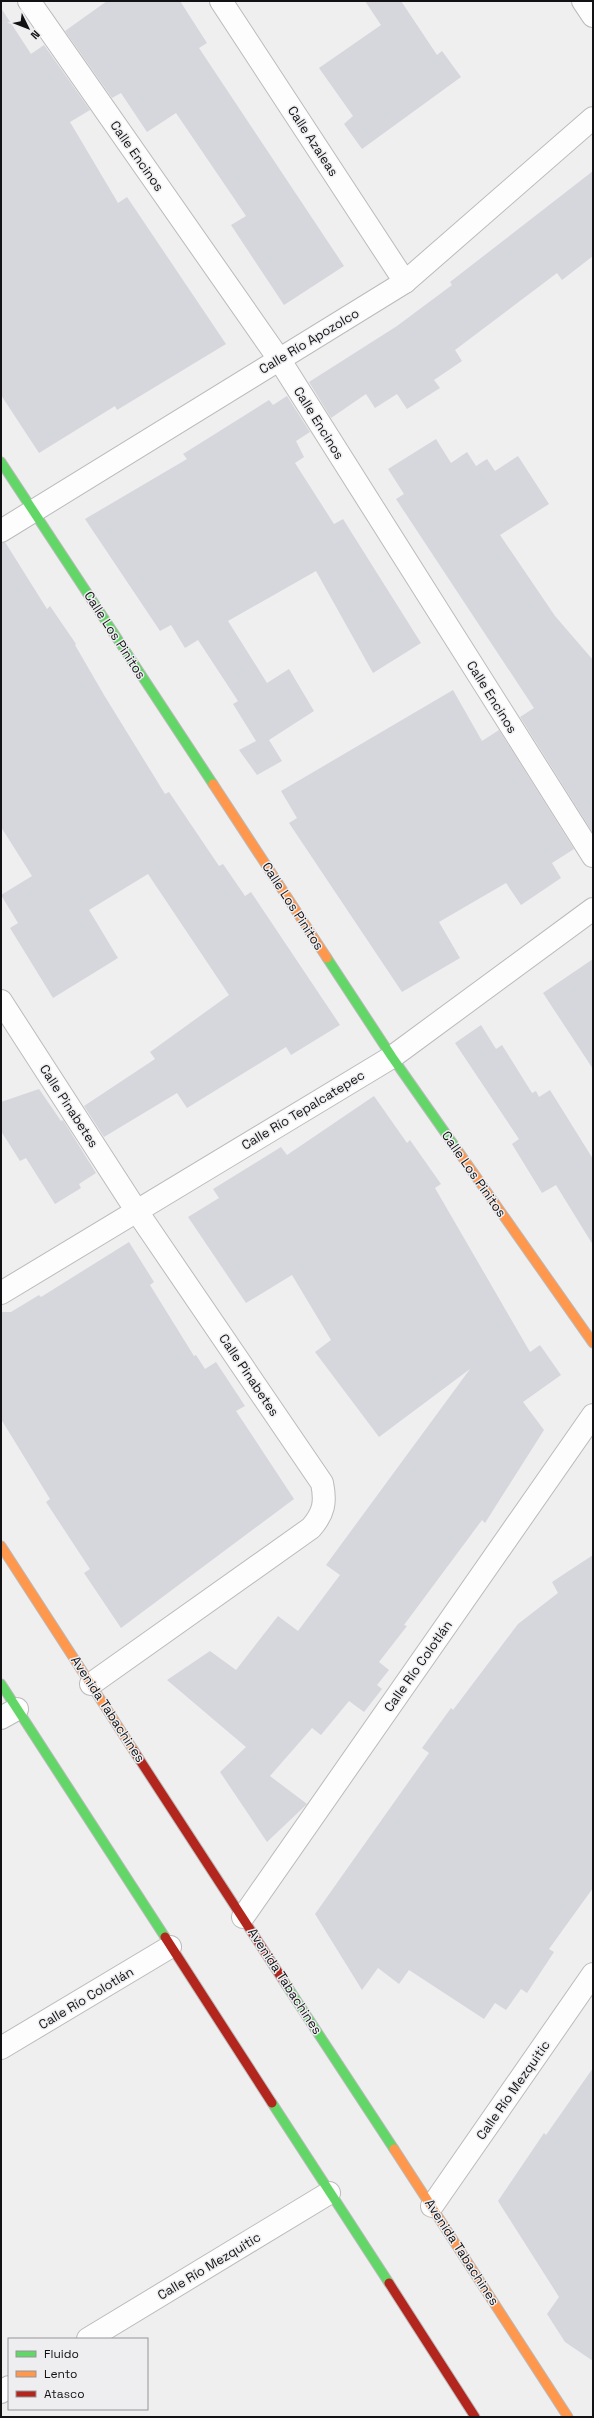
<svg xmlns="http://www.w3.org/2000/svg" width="594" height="2418" viewBox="0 0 594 2418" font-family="'Space Grotesk',sans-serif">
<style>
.building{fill:#d6d6dd}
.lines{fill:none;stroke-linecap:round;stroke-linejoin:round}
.street-casing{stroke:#bbbbbc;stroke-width:24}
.fast-casing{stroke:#bbbbbc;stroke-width:11}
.slow-casing{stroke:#bbbbbc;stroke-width:11}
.jam-casing{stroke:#bbbbbc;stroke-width:11}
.street{stroke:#fdfdfd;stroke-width:22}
.fast{stroke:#63d668;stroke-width:9}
.slow{stroke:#ff974d;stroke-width:9}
.jam{stroke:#b3261e;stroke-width:9}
.labels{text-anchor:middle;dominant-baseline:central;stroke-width:3;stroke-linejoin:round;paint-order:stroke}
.street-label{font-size:13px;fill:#121214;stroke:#eeeef1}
</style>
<rect width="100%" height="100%" fill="#efeff0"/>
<g class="building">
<polygon points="107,1 180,1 207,43 199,48 344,266 284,305 231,225 246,216 176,113 147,132 121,93 112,98 65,31"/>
<polygon points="365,1 401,1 437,55 442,51 461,77 362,149 344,124 353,116 319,68 381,25"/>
<polygon points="1,8 31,54 44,45 90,110 70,122 118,203 127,197 226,344 117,410 115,406 39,453 1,395"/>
<polygon points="593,171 593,256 562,280 557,273 455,350 462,361 434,380 440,388 407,409 397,394 375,408 366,394 331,418 309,382 397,326 452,285 450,282"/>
<polygon points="287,396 310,432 296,441 304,457 295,463 334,524 343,519 421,643 373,673 316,571 228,621 267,683 289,669 314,711 269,740 282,761 257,775 239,750 256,741 233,704 238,701 198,640 185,648 171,625 160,631 85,519 187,459 183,454 269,400 273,405"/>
<polygon points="436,439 451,463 467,452 476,466 487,459 495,471 518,456 549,504 500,535 555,616 593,660 593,833 520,717 534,708 396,499 404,494 388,469"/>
<polygon points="5,542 47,609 50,606 76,644 75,645 104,695 165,794 169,792 219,866 223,864 245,896 251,892 340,1025 291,1055 286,1047 187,1108 177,1093 104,1137 84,1106 155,1059 150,1052 229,995 148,874 89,910 118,958 53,998 10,928 18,923 1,895 32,876 1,827 1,543"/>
<polygon points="453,690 482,741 499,730 574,849 552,863 561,878 521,905 506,883 439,922 460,958 402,992 289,823 297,818 281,791"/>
<polygon points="593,959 593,1069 543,993"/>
<polygon points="481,1025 496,1049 502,1045 532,1093 536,1091 539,1097 550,1090 593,1159 593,1245 556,1185 542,1193 512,1144 519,1139 455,1043"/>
<polygon points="39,1089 61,1121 63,1120 96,1173 79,1184 81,1188 55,1204 26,1158 20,1161 1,1131 1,1102"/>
<polygon points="374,1096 407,1143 410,1140 441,1184 435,1188 530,1352 540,1345 561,1375 523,1402 544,1430 485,1523 482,1520 404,1625 407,1626 379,1662 389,1670 377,1685 382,1689 364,1712 349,1701 321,1735 312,1728 270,1776 307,1804 267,1842 220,1772 246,1747 167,1680 210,1651 236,1670 278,1616 298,1631 340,1575 326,1565 470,1369 379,1437 315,1352 331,1340 292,1275 246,1303 188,1217 219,1198 213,1189 281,1147 287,1155"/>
<polygon points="129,1242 154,1282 150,1285 194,1356 196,1355 205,1369 216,1362 245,1406 236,1411 294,1499 121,1628 84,1573 90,1569 46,1502 50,1499 1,1419 1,1312 11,1312 39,1295 41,1297"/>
<polygon points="593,1555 593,1888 549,1949 554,1952 527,1993 521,1989 506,2010 495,2003 484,2019 409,1970 399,1984 378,1968 362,1990 315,1914 429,1753 422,1748 451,1708 453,1710 518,1624 558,1593 552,1582"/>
<polygon points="593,2068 593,2361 565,2342 547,2314 559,2297 498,2201 544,2133 546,2135"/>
</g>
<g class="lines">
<defs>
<g id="street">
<polyline points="29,1 279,359 593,856"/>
<polyline points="221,1 405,282"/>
<polyline points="583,1 593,16"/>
<polyline points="1,531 405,282 593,118"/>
<path d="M1,1001L136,1210L322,1483C326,1502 324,1513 311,1528L91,1684"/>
<polyline points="1,1293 392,1057 593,909"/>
<polyline points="1,1718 17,1709"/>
<polyline points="243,1917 593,1415"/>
<polyline points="1,2048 170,1947"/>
<polyline points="432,2206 593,1974"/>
<polyline points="88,2339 329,2193"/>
<polyline points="1,2392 9,2387"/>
</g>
<g id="fast">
<polyline points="1,462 213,784"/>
<polyline points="327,958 392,1057 458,1151"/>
<polyline points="1,1684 165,1937"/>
<polyline points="285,1983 394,2149"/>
<polyline points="272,2103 389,2283"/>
</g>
<g id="slow">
<polyline points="213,784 327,958"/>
<polyline points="458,1151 593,1343"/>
<polyline points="1,1546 134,1751"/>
<polyline points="394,2149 568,2417"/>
</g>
<g id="jam">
<polyline points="134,1751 285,1983"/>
<polyline points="165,1937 272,2103"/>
<polyline points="389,2283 475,2417"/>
</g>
</defs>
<use href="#street" class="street-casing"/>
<use href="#fast" class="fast-casing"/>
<use href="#slow" class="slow-casing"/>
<use href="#jam" class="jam-casing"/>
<use href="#street" class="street"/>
<use href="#fast" class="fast"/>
<use href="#slow" class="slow"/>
<use href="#jam" class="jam"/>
</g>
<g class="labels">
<g class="street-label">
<text transform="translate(313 141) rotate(57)">Calle Azaleas</text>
<text transform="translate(137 156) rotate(55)">Calle Encinos</text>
<text transform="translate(309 341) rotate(-31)">Calle Río Apozolco</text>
<text transform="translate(319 423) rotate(58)">Calle Encinos</text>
<text transform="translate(115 635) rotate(57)">Calle Los Pinitos</text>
<text transform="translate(492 697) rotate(58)">Calle Encinos</text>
<text transform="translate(293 906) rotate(57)">Calle Los Pinitos</text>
<text transform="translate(69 1106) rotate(57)">Calle Pinabetes</text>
<text transform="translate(303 1110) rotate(-31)">Calle Río Tepalcatepec</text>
<text transform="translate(474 1174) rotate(55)">Calle Los Pinitos</text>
<text transform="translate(249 1375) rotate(56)">Calle Pinabetes</text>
<text transform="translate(418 1666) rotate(-55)">Calle Río Colotlán</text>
<text transform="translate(108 1709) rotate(57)">Avenida Tabachines</text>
<text transform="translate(285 1981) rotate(57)">Avenida Tabachines</text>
<text transform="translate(86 1998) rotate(-31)">Calle Río Colotlán</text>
<text transform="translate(513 2090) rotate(-55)">Calle Río Mezquitic</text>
<text transform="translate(462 2252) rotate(57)">Avenida Tabachines</text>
<text transform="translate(209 2266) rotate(-31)">Calle Río Mezquitic</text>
</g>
</g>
<rect width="594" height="2418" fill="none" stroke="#121214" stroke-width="4"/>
<rect x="8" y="2338" width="140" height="72" fill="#eeeef1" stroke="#969699"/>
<rect x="16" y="2351" width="20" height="6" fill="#63d668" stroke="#969699"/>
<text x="44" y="2358" font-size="12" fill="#121214">Fluido</text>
<rect x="16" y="2371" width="20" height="6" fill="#ff974d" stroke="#969699"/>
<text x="44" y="2378" font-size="12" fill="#121214">Lento</text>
<rect x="16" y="2391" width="20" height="6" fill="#b3261e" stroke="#969699"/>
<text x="44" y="2398" font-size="12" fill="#121214">Atasco</text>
<g transform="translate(28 28) rotate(133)" stroke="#eeeef1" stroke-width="3" paint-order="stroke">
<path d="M0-3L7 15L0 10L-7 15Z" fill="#121214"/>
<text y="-6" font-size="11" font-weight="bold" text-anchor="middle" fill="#121214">N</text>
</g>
</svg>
